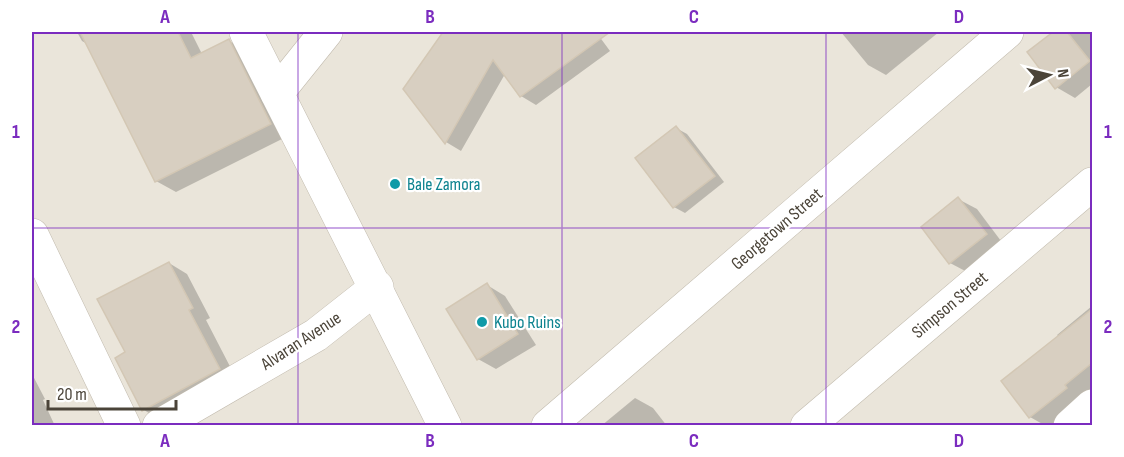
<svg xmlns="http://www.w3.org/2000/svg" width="1124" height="457" viewBox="0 0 1124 457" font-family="'Sofia Sans Condensed',sans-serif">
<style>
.residential{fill:#eae5da}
.shadow{fill:#0003}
.building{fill:#d8cfc1;stroke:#d3c7b4;stroke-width:1.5}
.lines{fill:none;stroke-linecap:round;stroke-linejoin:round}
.street-casing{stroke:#c2bbae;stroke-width:34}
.street{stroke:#fff;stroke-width:33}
.grid{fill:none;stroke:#7b2cbf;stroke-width:1.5;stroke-opacity:0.55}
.culture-dot{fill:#0f9aa8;stroke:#fff;stroke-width:2}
.labels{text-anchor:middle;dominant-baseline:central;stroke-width:4.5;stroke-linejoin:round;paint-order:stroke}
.culture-label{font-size:18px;fill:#0d838f;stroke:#fff;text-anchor:start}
.street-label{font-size:18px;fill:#4b4439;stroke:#fff}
.neatline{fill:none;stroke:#7b2cbf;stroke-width:2}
.grid-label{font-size:20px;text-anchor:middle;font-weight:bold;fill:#7b2cbf}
</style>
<rect width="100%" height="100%" fill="#f6f3ec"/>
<rect class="residential" x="32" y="32" width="1060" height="393"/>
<g class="shadow">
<polygon points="77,32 191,32 202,54 229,41 249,52 290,135 176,192 156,181 89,45 82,41"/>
<polygon points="474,32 596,32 610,51 536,105 521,96 505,74 461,151 446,142 452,48"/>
<polygon points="841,32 939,32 886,75 868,65"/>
<polygon points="1055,32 1092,32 1092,84 1075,98 1056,87 1029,52"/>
<polygon points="676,128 687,134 724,182 685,213 674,207"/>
<polygon points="958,199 977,209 1004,245 969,273 950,263"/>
<polygon points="169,263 187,274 210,318 206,320 237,380 162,421 144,410 117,359 127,353"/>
<polygon points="487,285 505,296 536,345 496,369 478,359"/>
<polygon points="1092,306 1092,388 1082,396 1085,399 1051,426 1046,426 1030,417 1059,337 1057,335"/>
<polygon points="32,374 45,399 43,400 55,426 32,426"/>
<polygon points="635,398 653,408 667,426 601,426"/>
</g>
<g class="building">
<polygon points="80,32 178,32 191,58 229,39 271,124 155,182"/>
<polygon points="443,32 610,32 520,97 493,60 445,144 403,89"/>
<polygon points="1053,32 1067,32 1090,61 1055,89 1027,52"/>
<polygon points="676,126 715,176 673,208 635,158"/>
<polygon points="958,197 987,234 949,264 921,227"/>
<polygon points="169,262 193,308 189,310 220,369 142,411 115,358 125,352 97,299"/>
<polygon points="487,283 518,334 477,360 446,309"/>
<polygon points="1092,309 1092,363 1065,385 1067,388 1029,418 1001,381"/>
</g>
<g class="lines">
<defs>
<g id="street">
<polyline points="246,32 445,426"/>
<polyline points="277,93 326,32"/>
<polyline points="32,235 124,426"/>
<polyline points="159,426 316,335 377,287"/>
<polyline points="548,426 1007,32"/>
<polyline points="807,426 1092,184"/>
<polyline points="1070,426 1092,406"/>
</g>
</defs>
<use href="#street" class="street-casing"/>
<use href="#street" class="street"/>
</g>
<path class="grid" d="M298,32V426M562,32V426M826,32V426M32,228H1092"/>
<g class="culture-dot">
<circle cx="395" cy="184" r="6"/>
<circle cx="482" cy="322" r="6"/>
</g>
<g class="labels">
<g class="culture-label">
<text x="407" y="184">Bale Zamora</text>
<text x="494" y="322">Kubo Ruins</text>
</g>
<g class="street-label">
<text transform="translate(777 229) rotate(-41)">Georgetown Street</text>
<text transform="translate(950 305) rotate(-40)">Simpson Street</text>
<text transform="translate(301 341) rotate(-33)">Alvaran Avenue</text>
</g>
</g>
<rect width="1124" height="457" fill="none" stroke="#ffffff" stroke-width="66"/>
<g transform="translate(1049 75) rotate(83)" stroke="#ffffff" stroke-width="4.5" paint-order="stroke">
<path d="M0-4.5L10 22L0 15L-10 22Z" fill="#4b4439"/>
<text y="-9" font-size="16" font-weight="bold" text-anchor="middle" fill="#4b4439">N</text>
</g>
<path d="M48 400v9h128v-9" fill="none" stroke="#4b4439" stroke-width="3"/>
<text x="57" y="400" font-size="18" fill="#4b4439" stroke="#ffffff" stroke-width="4.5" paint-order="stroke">20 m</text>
<rect x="33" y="33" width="1058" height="391" class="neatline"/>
<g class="grid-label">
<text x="165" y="23">A</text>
<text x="430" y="23">B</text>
<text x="694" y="23">C</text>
<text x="959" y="23">D</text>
<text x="16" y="138">1</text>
<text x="1108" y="138">1</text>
<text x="16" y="333">2</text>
<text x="1108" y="333">2</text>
<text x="165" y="447">A</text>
<text x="430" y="447">B</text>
<text x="694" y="447">C</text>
<text x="959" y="447">D</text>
</g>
</svg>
